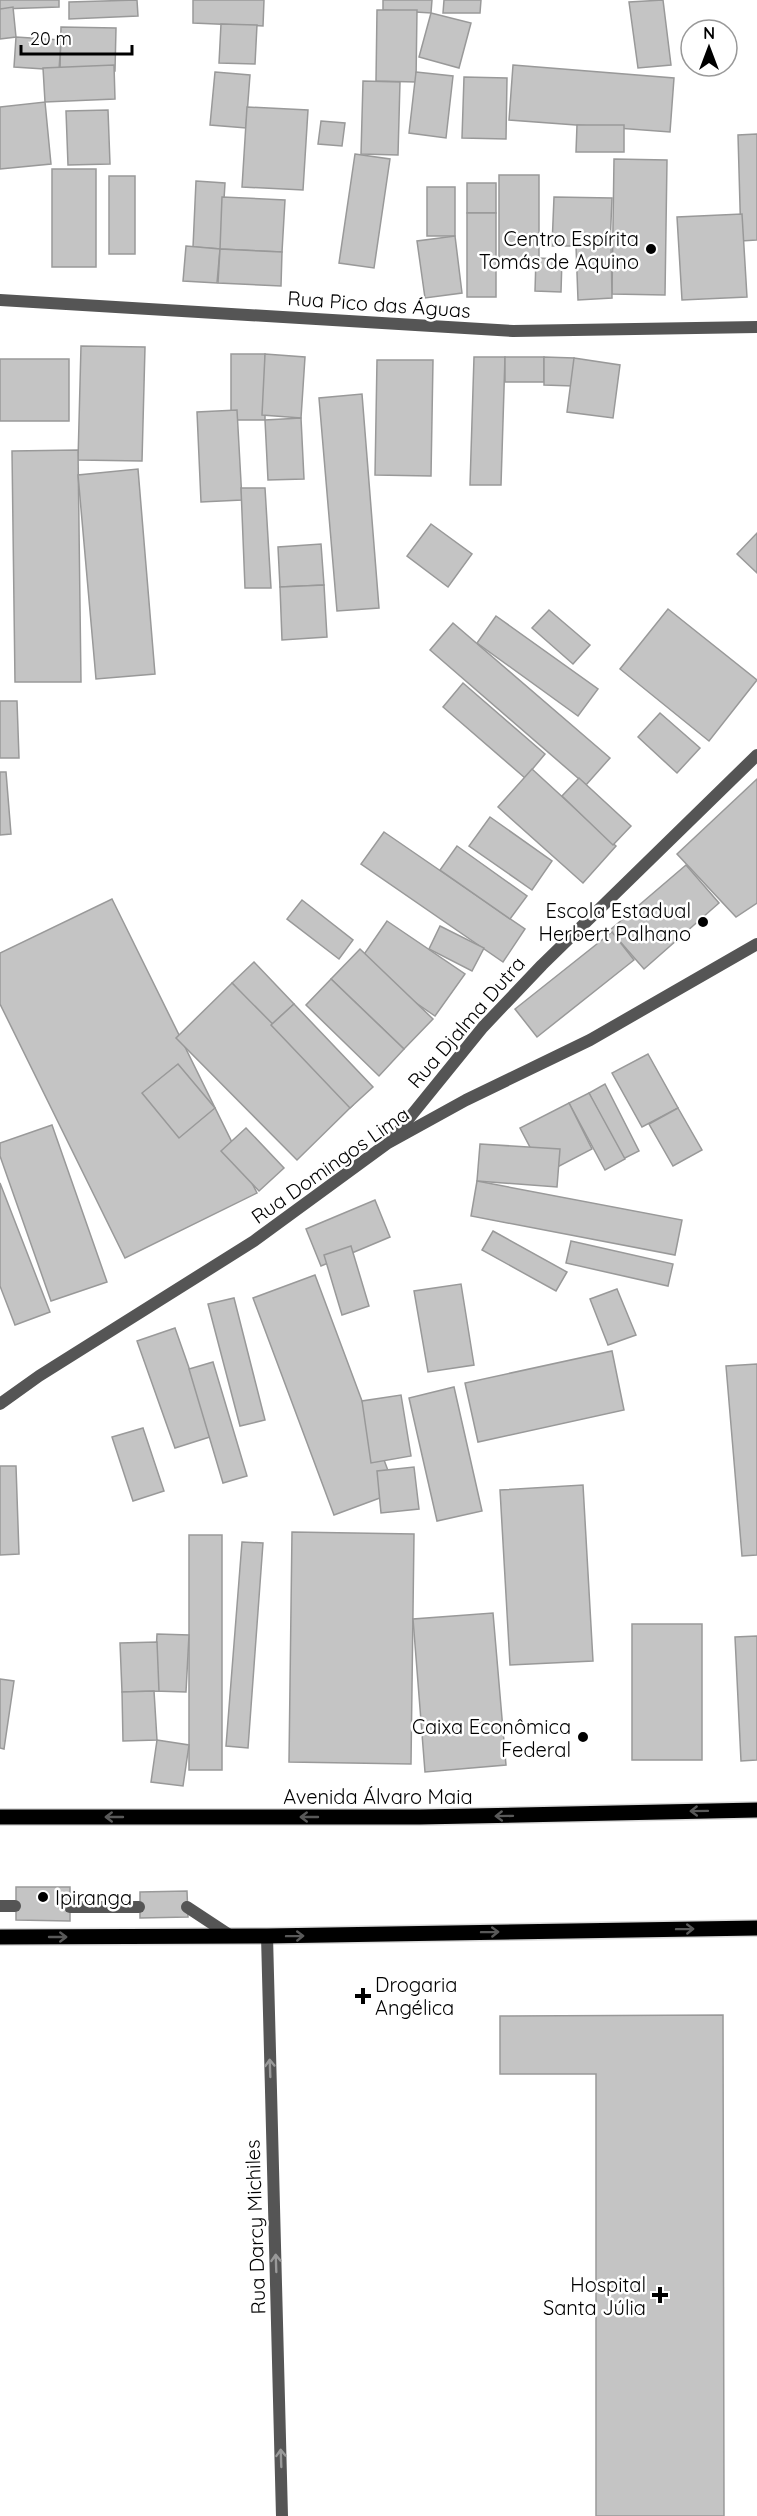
<svg xmlns="http://www.w3.org/2000/svg" width="757" height="2516" viewBox="0 0 757 2516" font-family="Quicksand,sans-serif">
<style>
.building{fill:#c4c4c4;stroke:#999;stroke-width:1.5}
.lines{fill:none;stroke-linecap:round;stroke-linejoin:round}
.primary-casing{stroke:#dbdbdb;stroke-width:18}
.service{stroke:#555;stroke-width:12}
.minor{stroke:#555;stroke-width:12}
.primary{stroke:#000;stroke-width:15}
.oneway{stroke:#595959}
.oneway2{stroke:#999}
.poi-dot{fill:#000;stroke:#fff;stroke-width:2}
.labels{text-anchor:middle;dominant-baseline:central;stroke-width:5;stroke-linejoin:round;paint-order:stroke}
.poi-label{font-size:20px;fill:#000;stroke:#fff;text-anchor:end}
.street-label{font-size:20px;fill:#000;stroke:#fff}
</style>
<rect width="100%" height="100%" fill="#fff"/>
<g class="building">
<polygon points="0,0 59,0 59,7 0,9"/>
<polygon points="137,0 138,16 69,19 69,2"/>
<polygon points="193,0 264,0 263,26 193,23"/>
<polygon points="383,0 432,0 431,13 383,10"/>
<polygon points="444,0 481,0 480,13 443,13"/>
<polygon points="663,0 671,65 638,68 629,2"/>
<polygon points="13,7 16,37 0,39 0,9"/>
<polygon points="377,10 417,10 416,82 376,81"/>
<polygon points="431,13 471,23 459,68 419,57"/>
<polygon points="221,24 257,25 255,64 219,63"/>
<polygon points="61,27 116,28 115,71 60,70"/>
<polygon points="16,37 61,40 59,70 14,67"/>
<polygon points="114,65 115,99 45,102 43,68"/>
<polygon points="513,65 674,78 670,132 509,120"/>
<polygon points="215,72 250,75 246,128 210,125"/>
<polygon points="416,72 453,76 446,138 409,133"/>
<polygon points="464,77 507,78 506,139 462,138"/>
<polygon points="363,81 400,82 398,155 361,154"/>
<polygon points="45,102 51,164 0,169 0,107"/>
<polygon points="247,107 308,110 303,190 242,187"/>
<polygon points="108,110 110,164 68,165 66,111"/>
<polygon points="321,121 345,123 342,146 318,144"/>
<polygon points="577,125 624,125 624,152 576,152"/>
<polygon points="757,134 757,240 741,241 738,135"/>
<polygon points="355,154 390,159 374,268 339,263"/>
<polygon points="614,159 667,160 665,295 612,294"/>
<rect x="52" y="169" width="44" height="98"/>
<rect x="499" y="175" width="40" height="85"/>
<rect x="109" y="176" width="26" height="78"/>
<polygon points="196,181 225,183 221,249 193,247"/>
<rect x="467" y="183" width="29" height="30"/>
<rect x="427" y="187" width="28" height="49"/>
<polygon points="222,197 285,200 282,252 220,249"/>
<polygon points="554,197 612,198 610,246 552,246"/>
<rect x="467" y="213" width="29" height="84"/>
<polygon points="742,214 747,297 682,300 677,217"/>
<polygon points="455,236 462,293 425,298 417,241"/>
<polygon points="611,244 612,298 578,300 576,246"/>
<polygon points="186,246 220,249 217,283 183,281"/>
<polygon points="220,249 282,252 281,286 218,283"/>
<polygon points="536,258 562,259 561,292 535,291"/>
<polygon points="81,346 145,347 142,461 78,460"/>
<rect x="231" y="354" width="34" height="66"/>
<polygon points="265,354 305,357 301,418 262,415"/>
<polygon points="474,357 505,357 501,485 470,485"/>
<rect x="505" y="357" width="39" height="25"/>
<polygon points="544,357 574,358 573,386 544,385"/>
<polygon points="574,358 620,365 613,418 567,412"/>
<rect x="0" y="359" width="69" height="62"/>
<polygon points="377,360 433,360 431,476 375,475"/>
<polygon points="362,394 379,608 337,611 319,398"/>
<polygon points="237,410 242,500 201,502 197,412"/>
<polygon points="301,418 304,479 268,480 265,420"/>
<polygon points="78,450 81,682 15,682 12,451"/>
<polygon points="138,469 155,674 96,679 78,475"/>
<polygon points="241,488 265,488 271,588 245,588"/>
<polygon points="431,524 472,554 448,587 407,556"/>
<polygon points="757,533 757,573 737,554"/>
<polygon points="321,544 324,585 280,587 278,547"/>
<polygon points="324,585 327,637 282,640 280,587"/>
<polygon points="668,609 757,680 709,741 620,669"/>
<polygon points="549,610 590,645 573,664 532,628"/>
<polygon points="496,616 598,689 578,716 477,643"/>
<polygon points="453,623 610,758 586,785 430,650"/>
<polygon points="463,683 545,754 525,778 443,707"/>
<polygon points="0,701 17,701 19,758 0,758"/>
<polygon points="660,713 700,748 677,773 638,737"/>
<polygon points="532,769 616,846 583,883 498,807"/>
<polygon points="0,772 6,772 11,834 0,835"/>
<polygon points="579,778 631,826 613,845 562,796"/>
<polygon points="757,779 757,903 736,917 677,854"/>
<polygon points="490,817 552,861 532,890 469,846"/>
<polygon points="384,832 525,929 503,962 361,864"/>
<polygon points="457,846 527,896 510,919 440,870"/>
<polygon points="686,865 719,903 644,969 610,930"/>
<polygon points="112,899 257,1193 125,1258 0,1004 0,953"/>
<polygon points="302,900 353,940 339,959 287,919"/>
<polygon points="387,921 465,974 435,1016 358,963"/>
<polygon points="440,926 484,948 472,971 429,949"/>
<polygon points="612,932 634,960 537,1037 515,1009"/>
<polygon points="360,949 433,1019 404,1049 331,979"/>
<polygon points="254,962 294,1004 271,1025 232,983"/>
<polygon points="331,979 404,1049 379,1076 306,1005"/>
<polygon points="232,983 353,1105 297,1160 176,1038"/>
<polygon points="294,1004 373,1087 350,1108 271,1025"/>
<polygon points="648,1054 678,1108 642,1127 612,1073"/>
<polygon points="178,1064 215,1108 179,1138 142,1093"/>
<polygon points="605,1084 639,1151 623,1159 589,1093"/>
<polygon points="589,1093 625,1159 605,1170 569,1103"/>
<polygon points="569,1103 592,1149 544,1174 520,1128"/>
<polygon points="678,1108 702,1150 673,1166 649,1124"/>
<polygon points="52,1125 107,1282 51,1301 0,1156 0,1143"/>
<polygon points="246,1128 284,1168 259,1191 221,1151"/>
<polygon points="480,1144 560,1149 557,1187 477,1181"/>
<polygon points="477,1181 682,1220 675,1255 471,1216"/>
<polygon points="0,1183 50,1312 15,1325 0,1286"/>
<polygon points="375,1200 390,1237 321,1266 306,1229"/>
<polygon points="493,1231 567,1272 556,1291 482,1250"/>
<polygon points="571,1241 673,1264 668,1286 566,1263"/>
<polygon points="351,1246 369,1306 342,1315 324,1255"/>
<polygon points="315,1275 396,1492 334,1515 253,1298"/>
<polygon points="461,1284 474,1365 428,1372 414,1291"/>
<polygon points="617,1289 636,1335 608,1345 590,1299"/>
<polygon points="234,1298 265,1420 240,1426 208,1304"/>
<polygon points="175,1328 213,1436 175,1448 137,1341"/>
<polygon points="612,1351 624,1410 478,1442 465,1383"/>
<polygon points="213,1362 247,1476 223,1483 189,1369"/>
<polygon points="757,1364 757,1555 742,1556 726,1366"/>
<polygon points="454,1387 482,1511 437,1521 409,1398"/>
<polygon points="401,1395 411,1456 371,1463 362,1401"/>
<polygon points="143,1428 164,1491 133,1501 112,1437"/>
<polygon points="0,1466 16,1466 19,1554 0,1555"/>
<polygon points="414,1467 419,1509 381,1513 377,1471"/>
<polygon points="583,1485 593,1661 510,1665 500,1490"/>
<polygon points="292,1532 414,1534 411,1764 289,1762"/>
<rect x="189" y="1535" width="33" height="235"/>
<polygon points="242,1542 263,1543 248,1748 226,1746"/>
<polygon points="493,1613 506,1765 425,1772 413,1619"/>
<rect x="632" y="1624" width="70" height="136"/>
<polygon points="157,1634 189,1635 186,1692 154,1691"/>
<polygon points="757,1636 757,1760 741,1761 735,1637"/>
<polygon points="157,1642 159,1691 122,1692 120,1643"/>
<polygon points="0,1679 14,1681 4,1749 0,1748"/>
<polygon points="154,1691 157,1740 123,1741 122,1692"/>
<polygon points="157,1740 189,1745 183,1786 151,1782"/>
<polygon points="16,1887 70,1887 70,1921 16,1920"/>
<polygon points="187,1891 188,1917 140,1918 140,1892"/>
<polygon points="723,2015 724,2516 596,2516 596,2074 500,2074 500,2016"/>
</g>
<g class="lines">
<defs>
<g id="primary">
<polyline points="0,1817 420,1817 757,1810"/>
<polyline points="0,1937 267,1936 757,1928"/>
</g>
</defs>
<use href="#primary" class="primary-casing"/>
<g class="service">
<polyline points="0,1906 15,1906"/>
<polyline points="70,1907 139,1907"/>
<polyline points="187,1907 231,1936"/>
</g>
<g class="minor">
<polyline points="0,300 513,331 757,327"/>
<polyline points="393,1138 483,1027 542,965 757,755"/>
<polyline points="0,1404 39,1376 254,1241 388,1143 466,1100 590,1040 757,944"/>
<polyline points="267,1936 282,2516"/>
</g>
<use href="#primary" class="primary"/>
</g>
<defs><path id="oneway-shaft" d="M-6 0H5M1.5-3L5.5 0L1.5 3" fill="none" stroke-width="1.6" stroke-linecap="round" stroke-linejoin="round" transform="scale(1.5)"/></defs>
<g class="oneway">
<use href="#oneway-shaft" transform="translate(699 1811) rotate(179)"/>
<use href="#oneway-shaft" transform="translate(504 1816) rotate(179)"/>
<use href="#oneway-shaft" transform="translate(114 1817) rotate(180)"/>
<use href="#oneway-shaft" transform="translate(309 1817) rotate(180)"/>
<use href="#oneway-shaft" transform="translate(685 1929) rotate(-1)"/>
<use href="#oneway-shaft" transform="translate(490 1932) rotate(-1)"/>
<use href="#oneway-shaft" transform="translate(295 1936) rotate(-1)"/>
<use href="#oneway-shaft" transform="translate(58 1937)"/>
</g>
<g class="oneway2">
<use href="#oneway-shaft" transform="translate(270 2068) rotate(-92)"/>
<use href="#oneway-shaft" transform="translate(276 2263) rotate(-92)"/>
<use href="#oneway-shaft" transform="translate(281 2458) rotate(-92)"/>
</g>
<g class="poi-dot">
<circle cx="651" cy="249" r="6"/>
<circle cx="703" cy="922" r="6"/>
<circle cx="583" cy="1737" r="6"/>
<circle cx="43" cy="1897" r="6"/>
<path d="M360 1987h6v6h6v6h-6v6h-6v-6h-6v-6h6z"/>
<path d="M657 2286h6v6h6v6h-6v6h-6v-6h-6v-6h6z"/>
</g>
<g class="labels">
<g class="poi-label">
<text x="639" y="238">Centro Espírita<tspan x="639" dy="23">Tomás de Aquino</tspan></text>
<text x="691" y="910">Escola Estadual<tspan x="691" dy="23">Herbert Palhano</tspan></text>
<text x="571" y="1726">Caixa Econômica<tspan x="571" dy="23">Federal</tspan></text>
<text x="55" y="1897" text-anchor="start">Ipiranga</text>
<text x="375" y="1984" text-anchor="start">Drogaria<tspan x="375" dy="23">Angélica</tspan></text>
<text x="646" y="2284">Hospital<tspan x="646" dy="23">Santa Júlia</tspan></text>
</g>
<g class="street-label">
<text transform="translate(379 304) rotate(4)">Rua Pico das Águas</text>
<text transform="translate(466 1022) rotate(-49)">Rua Djalma Dutra</text>
<text transform="translate(330 1165) rotate(-35)">Rua Domingos Lima</text>
<text x="378" y="1796">Avenida Álvaro Maia</text>
<text transform="translate(255 2227) rotate(-92)">Rua Darcy Michiles</text>
</g>
</g>
<g transform="translate(709 48)"><circle r="28" fill="#ffffff" stroke="#999999" stroke-width="1.5"/>
<path d="M0-4.5L10 22L0 15L-10 22Z" fill="#000000"/>
<text y="-9" font-size="16" font-weight="bold" text-anchor="middle" fill="#000000">N</text>
</g>
<path d="M21 45v9h111v-9" fill="none" stroke="#000000" stroke-width="3"/>
<text x="30" y="45" font-size="18" fill="#000000" stroke="#ffffff" stroke-width="4.5" paint-order="stroke">20 m</text>
</svg>
